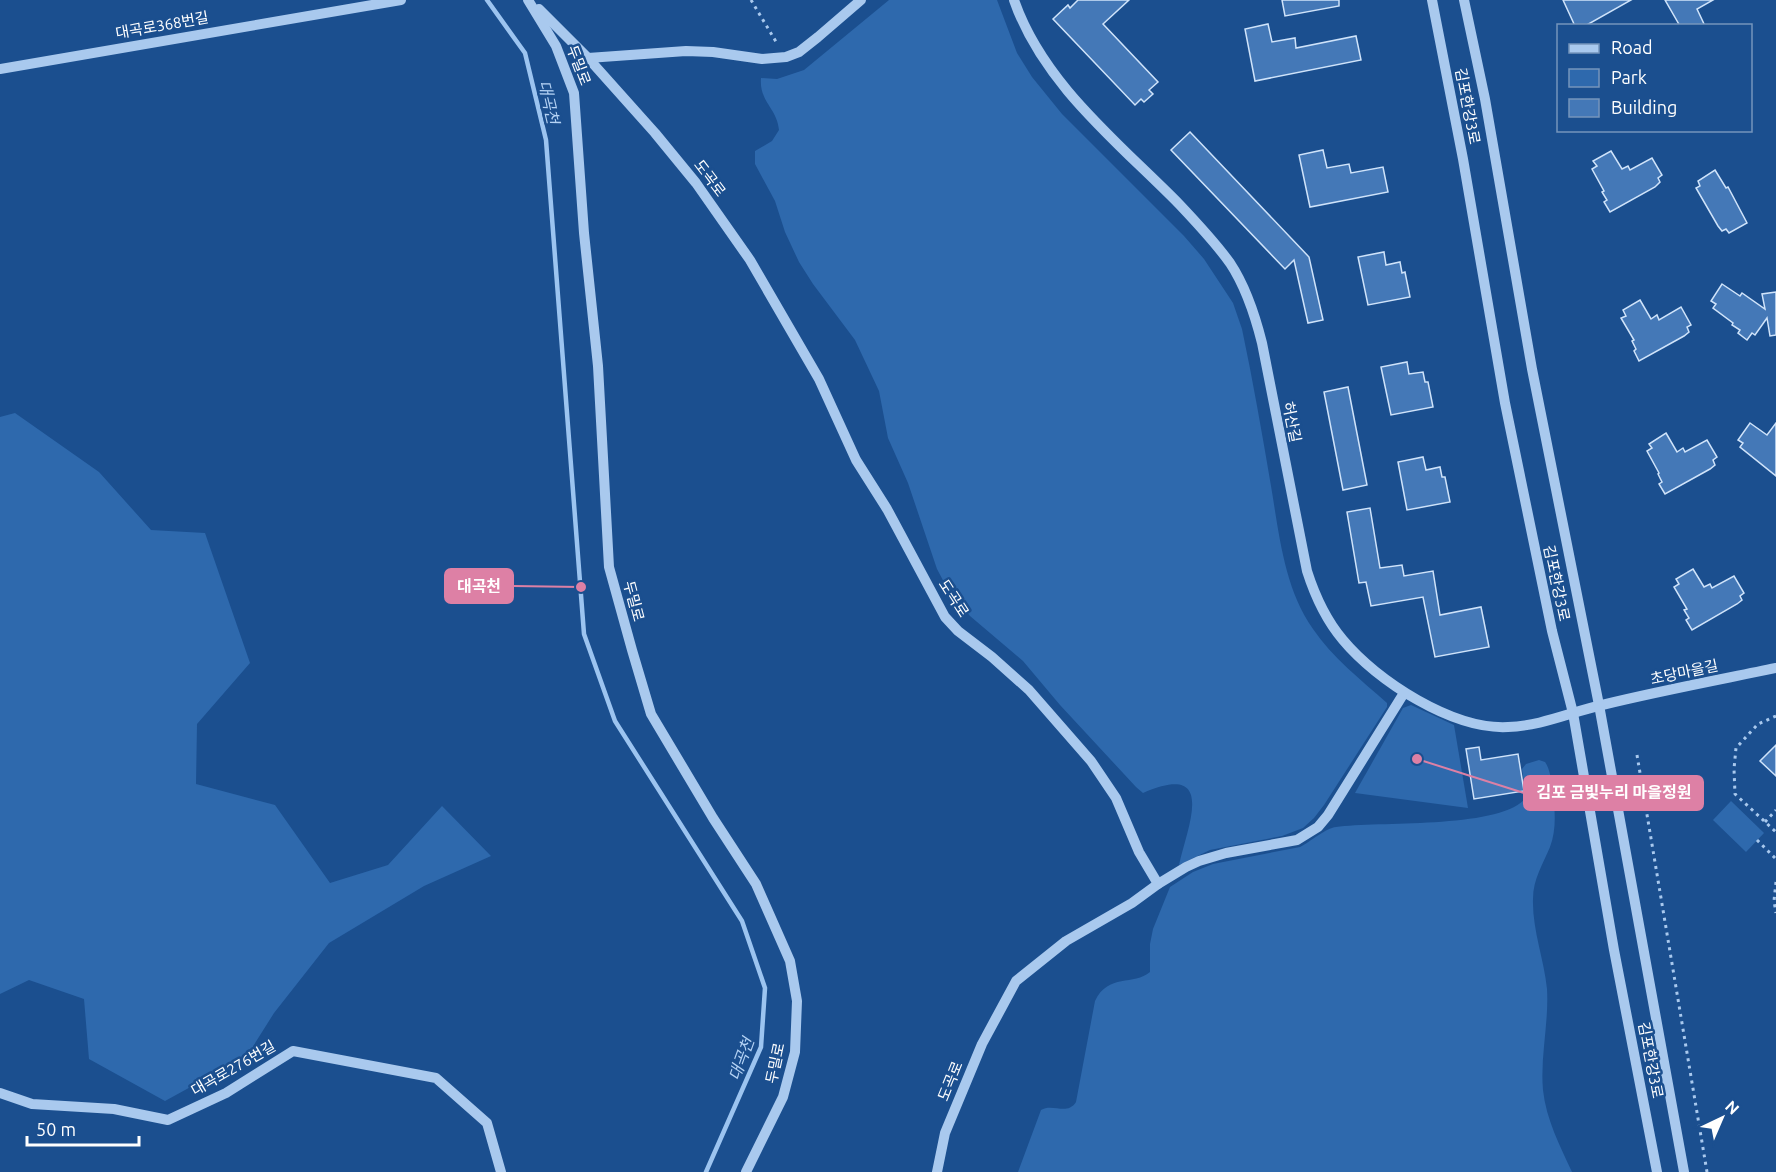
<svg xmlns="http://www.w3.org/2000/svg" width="1776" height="1172" viewBox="0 0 1776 1172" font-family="Ubuntu,'Noto Sans KR',sans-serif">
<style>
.green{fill:#2e69ad}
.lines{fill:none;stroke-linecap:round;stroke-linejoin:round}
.stream{stroke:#9cc4f0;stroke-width:4.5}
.building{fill:#4478b7;stroke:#cfe3fa;stroke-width:1.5}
.path{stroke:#a9c9ee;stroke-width:3;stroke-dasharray:3 4.5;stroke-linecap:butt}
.minor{stroke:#a9c9ee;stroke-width:10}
.labels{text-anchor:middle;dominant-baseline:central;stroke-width:5;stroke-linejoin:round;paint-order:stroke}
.street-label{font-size:15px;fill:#fff;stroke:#1b4f8f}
.water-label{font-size:16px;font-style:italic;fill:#b5d3f5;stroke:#1b4f8f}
.leader{fill:none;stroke:#dd80a5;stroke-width:2}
.callout-dot{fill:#dd80a5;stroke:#1b4f8f;stroke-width:2}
.callout{fill:#dd80a5;stroke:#dd80a5;stroke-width:2}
.callout-label{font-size:16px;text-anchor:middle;font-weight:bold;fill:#fff}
</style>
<rect width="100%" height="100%" fill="#1b4f8f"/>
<g class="green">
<path d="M889,0H997L1017,53L1032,77L1062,114L1184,236L1204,259L1233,303L1242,329C1253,381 1262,433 1271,486C1279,533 1284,588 1313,629C1332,657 1361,680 1387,703V707L1324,805L1314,818L1303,828L1282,836L1210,850L1179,865C1188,825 1217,761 1143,793L1136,787L1060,705L1023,661L970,616L946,586L937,569L908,483L888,438L879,391L855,340L813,284L799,262L785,232L775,201L755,164V151L772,141L779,130C777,108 759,102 761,78L777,79L804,70Z"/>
<polygon points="15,413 99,472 151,530 205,533 250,663 197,724 196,784 275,805 330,883 388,865 442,806 491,856 424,886 329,943 274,1013 247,1056 165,1101 89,1059 84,999 29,980 0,994 0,417"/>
<polygon points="1411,705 1454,725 1468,808 1355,793 1403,708"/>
<path d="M1539,760L1545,762C1550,769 1551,779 1552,788C1555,808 1557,828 1550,847C1543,864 1533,879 1533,899C1532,929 1544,959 1547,989C1549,1023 1540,1057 1543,1090C1546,1119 1560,1146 1572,1172H1018L1041,1110C1053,1103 1067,1116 1076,1102L1095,1001C1108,973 1134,986 1150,972V944L1153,929L1170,887L1193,872L1213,864L1300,847C1310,842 1326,828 1336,827C1378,821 1495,829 1524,800L1526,794L1522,769L1526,764Z"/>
<polygon points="1731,801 1764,833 1746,852 1713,820"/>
</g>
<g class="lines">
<polyline class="stream" points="487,0 525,53 546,140 584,634 615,721 742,921 765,988 761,1047 706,1172"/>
</g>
<g class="building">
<polygon points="1078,0 1129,0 1103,24 1158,82 1149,90 1153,94 1144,102 1141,99 1135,105 1053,19 1068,5 1070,8"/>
<polygon points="1282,0 1339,0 1339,6 1285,16"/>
<polygon points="1563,0 1631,0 1585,26 1575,26"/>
<polygon points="1665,0 1713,0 1697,9 1705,26 1680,26"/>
<polygon points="1268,24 1272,42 1295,38 1296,48 1356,36 1361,60 1255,81 1245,29"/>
<polygon points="1190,132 1309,257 1323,320 1308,323 1294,260 1285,269 1171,150"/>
<polygon points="1323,150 1327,168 1349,164 1351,173 1383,167 1388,192 1310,207 1299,155"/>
<polygon points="1611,151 1622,169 1628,166 1630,170 1652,158 1662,175 1658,178 1660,182 1655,187 1610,212 1604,202 1607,200 1602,192 1604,191 1592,169 1597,166 1593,161"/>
<polygon points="1715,170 1726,188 1728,187 1747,223 1729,233 1726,229 1722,231 1718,226 1696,188 1700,186 1698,181"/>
<polygon points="1384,252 1386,265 1400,262 1402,273 1405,272 1410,297 1368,305 1358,257"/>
<polygon points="1722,284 1740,296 1742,293 1765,309 1762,294 1776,292 1776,335 1770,336 1767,318 1755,335 1752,333 1747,340 1738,333 1740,330 1732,325 1733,323 1713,308 1716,304 1711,301"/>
<polygon points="1640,300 1651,319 1657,315 1659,320 1681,307 1691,325 1687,327 1689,332 1684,336 1639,361 1634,351 1636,349 1632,341 1634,340 1621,318 1626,316 1623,310"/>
<polygon points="1407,362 1409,374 1423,372 1425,382 1428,382 1433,407 1391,415 1381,367"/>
<polygon points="1348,387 1367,485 1343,490 1324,392"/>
<polygon points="1750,423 1767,435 1776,423 1776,476 1740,447 1743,443 1738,440"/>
<polygon points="1666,433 1677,452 1683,448 1685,452 1707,440 1717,457 1713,460 1715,465 1710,469 1665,494 1659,484 1662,482 1658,474 1659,473 1647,451 1652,448 1649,444"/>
<polygon points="1423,457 1426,470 1440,467 1442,477 1445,477 1450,502 1407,510 1398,462"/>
<polygon points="1370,508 1380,568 1402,565 1404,576 1433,571 1440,615 1481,607 1489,647 1435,657 1423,597 1371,606 1366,582 1359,583 1347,512"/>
<polygon points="1693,569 1704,587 1710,584 1712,588 1734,576 1744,593 1740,596 1742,600 1737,604 1692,630 1686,620 1689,618 1684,610 1687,609 1674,587 1679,584 1676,579"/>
<polygon points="1776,745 1776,776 1760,761"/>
<polygon points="1479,747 1481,760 1518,754 1524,791 1474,799 1466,749"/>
</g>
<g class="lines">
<g class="path">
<polyline points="751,0 778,45"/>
<polyline points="1776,716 1758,724 1736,748 1734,769 1735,794 1776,832"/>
<polyline points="1637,755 1707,1172"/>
<polyline points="1765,822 1776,810"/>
<polyline points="1757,840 1776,859"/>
<polyline points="1776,882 1774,901 1776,913"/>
</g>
<g class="minor">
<polyline points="528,0 556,46 574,93 584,233 598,366 609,567 632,650 651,714 713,818 756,884 790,961 797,1001 795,1052 783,1097 746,1172"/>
<path d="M1014,0C1043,84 1119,143 1179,204C1197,223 1215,242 1230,263C1246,287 1255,315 1262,343L1307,571C1315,596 1326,620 1343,640C1377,681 1453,730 1508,727C1541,726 1571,712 1602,705C1659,691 1718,680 1776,668"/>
<polyline points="1432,0 1463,159 1505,403 1552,631 1573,713 1614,950 1657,1172"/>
<polyline points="1464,0 1485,99 1532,369 1599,705 1684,1172"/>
<polyline points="539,9 588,58 655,133 696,183 750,260 819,379 856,460 887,509 945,617 958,631 992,657 1029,690 1091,761 1116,798 1139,852 1158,884"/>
<polyline points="588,58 686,51 713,52 762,59 786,57 799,52 818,37 861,0"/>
<polyline points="0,69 401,0"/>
<polyline points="0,1093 32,1104 114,1109 168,1120 226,1093 293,1051 436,1078 487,1123 501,1172"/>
<polyline points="937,1172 945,1133 982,1044 1016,981 1066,941 1132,903 1158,884 1186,867 1199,861 1226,853 1297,840 1318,827 1328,815 1404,693"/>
</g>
</g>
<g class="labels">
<g class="street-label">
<text transform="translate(162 25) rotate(-10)">대곡로368번길</text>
<text transform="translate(579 65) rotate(69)">두밀로</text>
<text transform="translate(1468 106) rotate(79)">김포한강3로</text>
<text transform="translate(710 178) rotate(53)">도곡로</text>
<text transform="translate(1292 422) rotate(79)">허산길</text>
<text transform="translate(1557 583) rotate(78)">김포한강3로</text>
<text transform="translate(954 598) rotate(57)">도곡로</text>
<text transform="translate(634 601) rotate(75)">두밀로</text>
<text transform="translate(1684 672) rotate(-12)">초당마을길</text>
<text transform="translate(1651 1060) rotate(79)">김포한강3로</text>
<text transform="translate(775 1063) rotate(-78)">두밀로</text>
<text transform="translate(233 1068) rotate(-30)">대곡로276번길</text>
<text transform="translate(950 1081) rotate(-68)">도곡로</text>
</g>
<g class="water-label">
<text transform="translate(549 102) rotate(77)">대곡천</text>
<text transform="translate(741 1059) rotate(-70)">대곡천</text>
</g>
</g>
<path class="leader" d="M581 587L513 586M1417 759L1524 793"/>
<g class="callout-dot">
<circle cx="581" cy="587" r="6"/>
<circle cx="1417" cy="759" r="6"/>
</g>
<g class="callout">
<rect x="445" y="569" width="68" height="34" rx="6"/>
<rect x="1524" y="776" width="179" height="34" rx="6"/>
</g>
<g class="callout-label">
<text x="479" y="592">대곡천</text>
<text x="1614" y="798">김포 금빛누리 마을정원</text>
</g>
<rect x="1557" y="24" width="195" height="108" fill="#1b4f8f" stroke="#7695bc" stroke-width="1.5"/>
<rect x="1569" y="44" width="30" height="9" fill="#a9c9ee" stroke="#7695bc" stroke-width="1.5"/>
<text x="1611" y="54" font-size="18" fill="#ffffff">Road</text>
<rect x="1569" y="69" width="30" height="18" fill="#2e69ad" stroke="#7695bc" stroke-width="1.5"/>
<text x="1611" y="84" font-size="18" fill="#ffffff">Park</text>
<rect x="1569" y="99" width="30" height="18" fill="#4478b7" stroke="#7695bc" stroke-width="1.5"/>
<text x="1611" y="114" font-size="18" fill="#ffffff">Building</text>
<g transform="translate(1722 1118) rotate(44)" stroke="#1b4f8f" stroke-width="4.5" paint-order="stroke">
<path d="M0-4.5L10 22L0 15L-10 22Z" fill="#ffffff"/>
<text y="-9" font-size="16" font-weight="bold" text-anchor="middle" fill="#ffffff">N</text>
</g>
<path d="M27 1136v9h112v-9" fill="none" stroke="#ffffff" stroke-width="3"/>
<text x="36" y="1136" font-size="18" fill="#ffffff" stroke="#1b4f8f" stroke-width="4.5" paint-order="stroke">50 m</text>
</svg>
